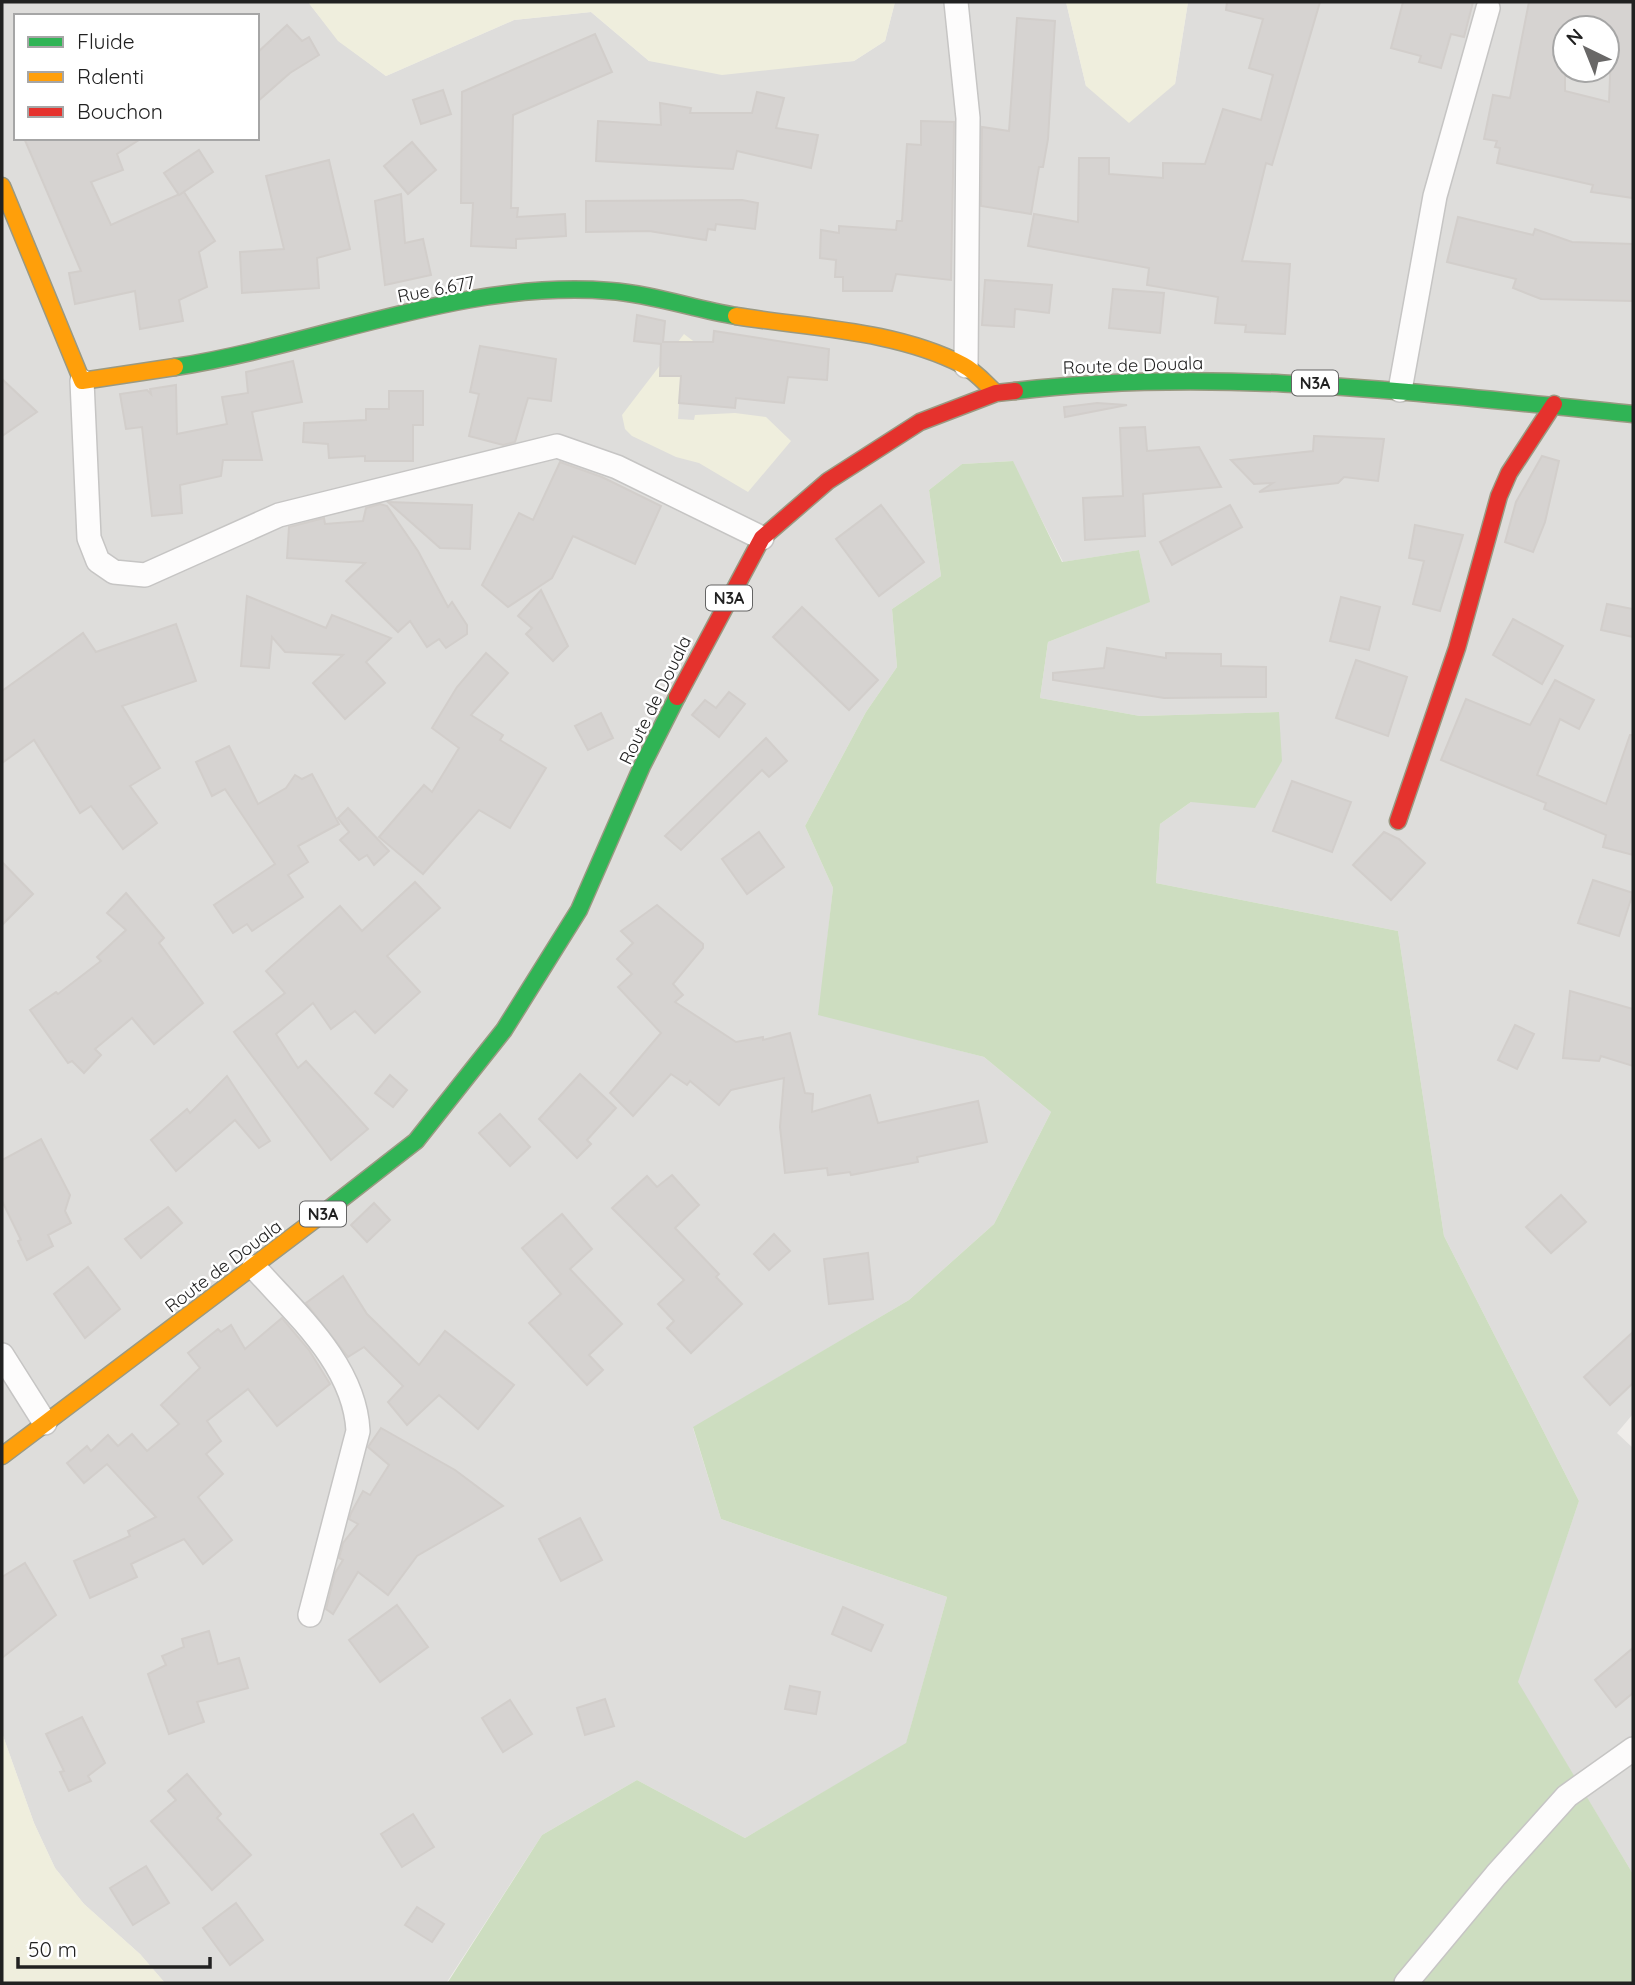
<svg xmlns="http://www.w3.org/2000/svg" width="1635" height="1985" viewBox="0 0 1635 1985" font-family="Quicksand,sans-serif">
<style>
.residential{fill:#dedddb;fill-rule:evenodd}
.farmland{fill:#efeedd}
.forest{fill:#cdddc0}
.building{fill:#d6d3d1;stroke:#d2cecb;stroke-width:2;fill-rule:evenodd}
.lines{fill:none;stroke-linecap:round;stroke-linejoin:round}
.street-casing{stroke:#c6c5c4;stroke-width:26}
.fast-casing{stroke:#9a9982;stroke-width:19}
.slow-casing{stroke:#9a9982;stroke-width:19}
.jam-casing{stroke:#9a9982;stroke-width:19}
.street{stroke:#fdfcfc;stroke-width:23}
.fast{stroke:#30b455;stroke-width:16}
.slow{stroke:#ff9f0a;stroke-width:16}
.jam{stroke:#e5322d;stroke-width:16}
.labels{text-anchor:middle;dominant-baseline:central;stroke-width:5;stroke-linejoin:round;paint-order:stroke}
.shield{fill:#fff;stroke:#646464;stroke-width:2}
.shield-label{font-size:16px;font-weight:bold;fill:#212121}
.street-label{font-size:18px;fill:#212121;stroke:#fff}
</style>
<rect width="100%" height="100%" fill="#efedea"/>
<path class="residential" d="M2,2H308L339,41L386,76L514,20L591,12L649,61L795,66L854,61L885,41L895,2H1066L1086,86L1175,84L1188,2H1633V1414L1617,1433L1633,1448V1874L1517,1682L1579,1501L1444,1236L1398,931L1156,883L1160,824L1191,802L1278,712L1140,716L1040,698L1048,642L1149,602L1139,550L1063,562L1012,461L962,464L929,490L941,576L892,609L897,667L866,712L805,826L833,888L819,1014L984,1057L1051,1112L994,1224L909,1300L693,1428L721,1519L947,1597L906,1744L745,1838L637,1780L542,1835L447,1982L165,1983L140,1954L84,1904L55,1868L34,1823L2,1733ZM16,16H257V138H16ZM1565,28H1607V70H1565Z"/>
<g class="farmland">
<polygon points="308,2 895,2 885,41 854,61 722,75 649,61 591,12 514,20 386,76 338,41"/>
<polygon points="1066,2 1188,2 1175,84 1129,123 1086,86"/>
<polygon points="684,334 701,347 681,375 678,419 694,420 695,415 735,413 766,417 791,441 748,492 699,463 676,457 632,436 625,429 622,415"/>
<polygon points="2,1733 34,1823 55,1868 84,1904 140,1954 165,1983 2,1983"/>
</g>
<polygon class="forest" points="1013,461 1062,562 1139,550 1150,602 1048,642 1040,698 1140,716 1279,712 1282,761 1255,808 1191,802 1160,824 1156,883 1398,931 1444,1236 1579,1501 1518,1682 1633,1874 1633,1983 433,1983 448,1982 542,1835 637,1780 745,1838 906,1743 947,1597 721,1519 693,1427 909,1300 994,1224 1051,1112 984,1057 818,1015 833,888 805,826 866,712 897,667 892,609 941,576 929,490 962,464"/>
<g class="building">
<polygon points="1227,2 1320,2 1272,165 1266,163 1242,261 1290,264 1285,334 1245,332 1246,325 1215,323 1218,297 1147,285 1149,268 1028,246 1034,214 1078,222 1079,158 1109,158 1109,174 1163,178 1163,163 1205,164 1223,109 1261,120 1273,75 1249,68 1263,19 1226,10"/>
<polygon points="1403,2 1473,2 1464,37 1451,34 1441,68 1419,62 1421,56 1391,48"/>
<path d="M1529,2H1633V198L1591,192L1593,185L1497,163L1500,148L1495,147L1497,141L1484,139L1493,95L1510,98ZM1565,28H1612L1609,102L1565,91Z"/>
<polygon points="1017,18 1055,21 1048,139 1043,167 1039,167 1031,214 981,206 982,127 1009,131"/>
<polygon points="287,25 302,41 309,37 319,55 290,73 257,102 257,53"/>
<polygon points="595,34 612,72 513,115 511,208 518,208 517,217 565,214 566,236 516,239 516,248 471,246 473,203 461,203 462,92"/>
<polygon points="443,90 451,114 421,124 413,100"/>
<polygon points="757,92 784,98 776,128 818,135 811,168 737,151 733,169 596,161 598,121 661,125 660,103 691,108 690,113 752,113"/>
<polygon points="921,121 954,122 951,280 896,274 892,291 843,291 843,277 835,277 836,260 820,258 821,230 839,233 839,226 896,230 897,221 902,221 907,144 921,145"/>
<polygon points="24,138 142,138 117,154 123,170 91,182 111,225 184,192 215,241 199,252 207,287 179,300 183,321 140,329 135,291 75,304 69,273 81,271"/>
<polygon points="412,142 436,170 408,194 384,166"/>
<polygon points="199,150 213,172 179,195 164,173"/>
<polygon points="329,160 350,249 317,258 319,288 242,293 240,252 284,249 266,176"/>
<polygon points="401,194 405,243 423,239 431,275 385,285 375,201"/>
<polygon points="742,200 758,203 755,229 716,224 715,230 708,229 706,240 649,231 586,232 586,201"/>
<polygon points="1458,217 1533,235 1535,229 1572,242 1633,244 1633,301 1541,299 1513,288 1516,279 1447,262"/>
<polygon points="985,280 1052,285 1049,313 1015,309 1014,327 982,325"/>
<polygon points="1113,289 1164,293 1160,333 1109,328"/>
<polygon points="637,315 665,321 663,342 713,342 714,331 829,349 827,380 788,377 784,403 736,398 735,408 679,403 681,376 660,376 661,344 634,341"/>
<polygon points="480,346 556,359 551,401 528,398 515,442 503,445 469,436 479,394 470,392"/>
<polygon points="293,361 302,402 252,412 262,460 223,460 221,476 180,485 182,513 152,516 142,427 126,429 120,394 147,390 151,394 150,389 176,385 177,434 227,424 222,397 248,393 246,372"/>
<polygon points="2,379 37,412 2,436"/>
<polygon points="389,391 423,391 423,425 413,425 413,461 365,461 365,456 329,458 328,444 303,442 304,423 366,420 366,409 389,409"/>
<polygon points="1097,403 1127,405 1065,417 1064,407"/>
<polygon points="1145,427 1147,451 1199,447 1221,487 1143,494 1145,536 1085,540 1083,498 1123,496 1120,428"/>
<polygon points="1314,436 1384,439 1378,481 1344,477 1338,483 1259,492 1273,483 1254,484 1231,460 1313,451"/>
<polygon points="1542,456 1559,461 1545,522 1533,552 1505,542 1516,502"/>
<polygon points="560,462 602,477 661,506 635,564 573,536 552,578 508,607 482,585 519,513 533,520"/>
<polygon points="388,502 472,505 470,549 440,548"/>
<polygon points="380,504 387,506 418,551 448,607 452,602 467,625 467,634 446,648 439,639 427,647 410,621 398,632 346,581 365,563 287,558 289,527 324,518 325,524 363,521 366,508"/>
<polygon points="881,505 924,562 879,596 836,539"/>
<polygon points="1230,505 1242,527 1172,565 1160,542"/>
<polygon points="1415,525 1463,535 1440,611 1413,604 1424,561 1409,558"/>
<polygon points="541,590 568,646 553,661 526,634 532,628 518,616"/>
<polygon points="247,596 326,628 332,615 391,638 366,662 385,683 345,719 313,683 343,655 285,652 272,637 269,668 241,666"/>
<polygon points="1341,597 1380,607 1369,650 1330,641"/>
<polygon points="1607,604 1633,609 1633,637 1601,630"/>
<polygon points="802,607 878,680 849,710 773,637"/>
<polygon points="1513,619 1563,646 1542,684 1493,655"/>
<polygon points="176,624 196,681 122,706 160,768 130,786 157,823 123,849 91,806 80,813 34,740 2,763 2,691 83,633 96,652"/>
<polygon points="1107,648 1166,658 1166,653 1221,654 1221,666 1266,667 1266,697 1164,698 1053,680 1053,673 1104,668"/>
<polygon points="486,653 508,673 471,715 503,735 500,740 546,768 510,828 479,810 423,874 379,837 424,785 432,792 459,748 432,728 457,687"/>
<polygon points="1356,660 1407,677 1388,736 1336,718"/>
<polygon points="1555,680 1594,700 1579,729 1560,719 1537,775 1606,804 1630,735 1633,735 1633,855 1603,847 1606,835 1544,809 1546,803 1441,760 1466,699 1530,725"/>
<polygon points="729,692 745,704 719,737 692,715 705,700 716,708"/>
<polygon points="601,713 613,738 588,750 575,726"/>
<polygon points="766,738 787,761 769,777 762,770 681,850 665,836"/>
<polygon points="229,746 258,804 286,788 295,775 302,779 312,774 339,824 298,846 308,862 288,875 303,897 252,931 247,924 233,933 214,905 275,864 225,789 212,796 196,762"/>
<polygon points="1292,781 1351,802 1332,852 1273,831"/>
<polygon points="348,808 389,851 374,865 367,855 359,860 340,840 349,832 338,818"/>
<polygon points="759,832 784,867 747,894 722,859"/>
<polygon points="1384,832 1399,839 1425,863 1391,900 1353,865"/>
<polygon points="2,862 33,894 2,925"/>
<polygon points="1593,880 1633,893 1619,936 1578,923"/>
<polygon points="415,882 440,908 387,956 420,992 375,1033 355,1011 331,1029 313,1003 276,1034 298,1068 306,1061 368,1129 331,1160 234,1032 285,993 266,971 340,906 362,931"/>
<polygon points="126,893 164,938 159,943 203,1003 154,1044 132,1018 95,1049 101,1055 84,1073 72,1061 68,1063 30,1010 56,992 58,994 101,961 97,957 126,930 107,913"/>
<polygon points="657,905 703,944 703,948 673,984 683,995 675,1002 736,1042 763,1037 763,1040 790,1033 805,1093 813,1094 812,1112 870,1095 878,1123 978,1101 987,1142 917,1157 918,1162 851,1175 850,1172 828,1175 827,1168 785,1173 780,1127 784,1078 731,1090 719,1105 690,1081 687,1085 671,1074 633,1116 610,1093 661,1033 618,987 632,974 617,959 633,943 621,931"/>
<polygon points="1570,991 1633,1009 1633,1066 1601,1056 1599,1061 1563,1058"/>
<polygon points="1515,1025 1534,1034 1517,1069 1498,1060"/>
<polygon points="580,1074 616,1108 587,1140 591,1144 577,1158 539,1119"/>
<polygon points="390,1075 407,1090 393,1107 375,1093"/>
<polygon points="227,1076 270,1141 259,1148 235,1120 176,1171 151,1140 187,1109 190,1113"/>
<polygon points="500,1114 530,1147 510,1166 479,1133"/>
<polygon points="41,1139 70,1195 65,1211 71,1223 48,1235 53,1246 27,1260 18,1241 21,1240 2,1201 2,1160"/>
<polygon points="672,1175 699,1205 675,1228 719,1274 716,1277 742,1304 691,1353 667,1328 674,1321 658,1304 684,1280 612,1208 647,1176 657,1187"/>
<polygon points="1561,1195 1586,1222 1551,1253 1526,1227"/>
<polygon points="374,1203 390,1220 367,1242 351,1225"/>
<polygon points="168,1207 182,1223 141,1258 125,1239"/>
<polygon points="562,1214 592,1249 570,1269 622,1324 589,1355 603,1370 587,1385 529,1323 561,1294 522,1248"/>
<polygon points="774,1234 790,1251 769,1270 754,1254"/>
<polygon points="868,1253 873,1299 829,1304 824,1259"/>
<polygon points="88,1267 120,1309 85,1338 54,1294"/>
<polygon points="343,1276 367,1314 419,1365 445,1331 514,1385 478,1429 439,1395 407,1425 388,1402 403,1386 364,1347 348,1357 306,1303"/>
<polygon points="282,1318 309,1350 330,1384 277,1426 248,1389 207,1421 221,1441 206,1454 223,1474 198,1497 232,1540 203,1564 184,1539 131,1564 137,1577 90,1598 74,1561 130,1536 128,1531 156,1517 107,1464 84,1483 67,1463 87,1446 91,1451 108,1435 118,1446 132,1434 147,1451 179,1424 161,1405 200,1368 188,1353 218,1329 221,1332 231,1325 245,1349"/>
<polygon points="1633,1332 1633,1383 1610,1405 1584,1377"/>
<polygon points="381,1428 455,1470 503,1506 417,1556 388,1595 358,1572 333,1614 326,1609 335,1573 343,1560 339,1558 343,1543 358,1524 349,1519 351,1513 363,1491 370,1495 389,1465 368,1447"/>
<polygon points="580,1518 602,1560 561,1581 539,1539"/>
<polygon points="25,1563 56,1615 2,1658 2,1577"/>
<polygon points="397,1605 428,1647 380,1682 349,1640"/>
<polygon points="843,1607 883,1625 871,1651 832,1634"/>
<polygon points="209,1631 218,1664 239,1658 248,1688 197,1702 204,1722 169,1734 148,1674 166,1665 162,1656 184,1647 182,1639"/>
<polygon points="1633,1648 1633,1693 1616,1707 1595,1680"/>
<polygon points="790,1686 820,1692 816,1714 785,1709"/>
<polygon points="605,1699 614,1726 585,1735 577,1708"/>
<polygon points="510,1700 532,1734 503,1752 482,1718"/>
<polygon points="82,1717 105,1763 88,1776 91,1781 69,1791 60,1772 64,1771 46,1734"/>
<polygon points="187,1774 221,1814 217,1818 251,1855 212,1890 151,1821 176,1800 168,1791"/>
<polygon points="413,1814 434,1847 402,1867 381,1834"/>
<polygon points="146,1866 169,1903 133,1925 110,1888"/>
<polygon points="236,1903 263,1940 230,1965 203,1928"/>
<polygon points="417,1907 444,1924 432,1942 405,1925"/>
</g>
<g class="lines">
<defs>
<g id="street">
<polyline points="956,2 968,118 966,366"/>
<polyline points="82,381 89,538 98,561 114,572 145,575 279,515 557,446 617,467 762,538"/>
<polyline points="1400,390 1435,196 1488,8"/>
<path d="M254,1267C296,1314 355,1365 358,1431L310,1615"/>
<polyline points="2,1355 45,1423"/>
<polyline points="1406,1983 1496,1875 1567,1796 1633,1749"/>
</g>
<g id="fast">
<path d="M175,367C319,345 462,279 610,291C652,294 694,309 736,316"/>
<path d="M1015,391C1222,366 1427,394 1633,414"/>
<polyline points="321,1215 416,1141 504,1030 579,910 642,766 677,697"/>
</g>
<g id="slow">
<polyline points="2,186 82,381 175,367"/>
<path d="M736,316C810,328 895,330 963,365C975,371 986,384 996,393"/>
<polyline points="2,1456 321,1215"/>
</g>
<g id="jam">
<polyline points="677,697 762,538 828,481 920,422 996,393 1015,391"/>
<polyline points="1398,821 1457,648 1499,496 1509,473 1554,404"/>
</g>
</defs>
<use href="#street" class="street-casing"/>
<use href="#fast" class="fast-casing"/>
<use href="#slow" class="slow-casing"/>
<use href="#jam" class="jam-casing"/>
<use href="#street" class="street"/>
<use href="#fast" class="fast"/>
<use href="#slow" class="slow"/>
<use href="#jam" class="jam"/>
</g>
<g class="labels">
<g class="shield">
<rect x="1292" y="370.5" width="46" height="25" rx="5"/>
<rect x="706" y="585.5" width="46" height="25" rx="5"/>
<rect x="300" y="1201.5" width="46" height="25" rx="5"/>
</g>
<g class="shield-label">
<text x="1315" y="383">N3A</text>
<text x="729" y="598">N3A</text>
<text x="323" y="1214">N3A</text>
</g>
<g class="street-label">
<text transform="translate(436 289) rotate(-11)">Rue 6.677</text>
<text transform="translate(1133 365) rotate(-2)">Route de Douala</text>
<text transform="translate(655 700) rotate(-64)">Route de Douala</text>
<text transform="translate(223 1266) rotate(-37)">Route de Douala</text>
</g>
</g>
<rect width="1635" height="1985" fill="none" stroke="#212121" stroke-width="7"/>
<rect x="14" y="14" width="245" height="126" fill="#ffffff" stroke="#a6a6a6" stroke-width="2"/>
<rect x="28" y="37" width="35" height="10" fill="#30b455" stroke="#a6a6a6" stroke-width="2"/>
<text x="77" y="49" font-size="21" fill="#212121">Fluide</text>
<rect x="28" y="72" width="35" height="10" fill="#ff9f0a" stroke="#a6a6a6" stroke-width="2"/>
<text x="77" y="84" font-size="21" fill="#212121">Ralenti</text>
<rect x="28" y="107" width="35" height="10" fill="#e5322d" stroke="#a6a6a6" stroke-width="2"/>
<text x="77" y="119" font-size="21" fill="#212121">Bouchon</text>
<g transform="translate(1586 49) rotate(317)"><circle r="33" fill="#ffffff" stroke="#a6a6a6" stroke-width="2"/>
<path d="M0-5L12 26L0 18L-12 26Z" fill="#696867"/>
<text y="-10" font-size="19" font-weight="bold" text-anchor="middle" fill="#212121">N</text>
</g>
<path d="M18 1957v10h192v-10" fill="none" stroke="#212121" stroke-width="3.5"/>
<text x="28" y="1957" font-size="21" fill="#212121" stroke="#ffffff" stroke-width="5" paint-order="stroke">50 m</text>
</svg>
